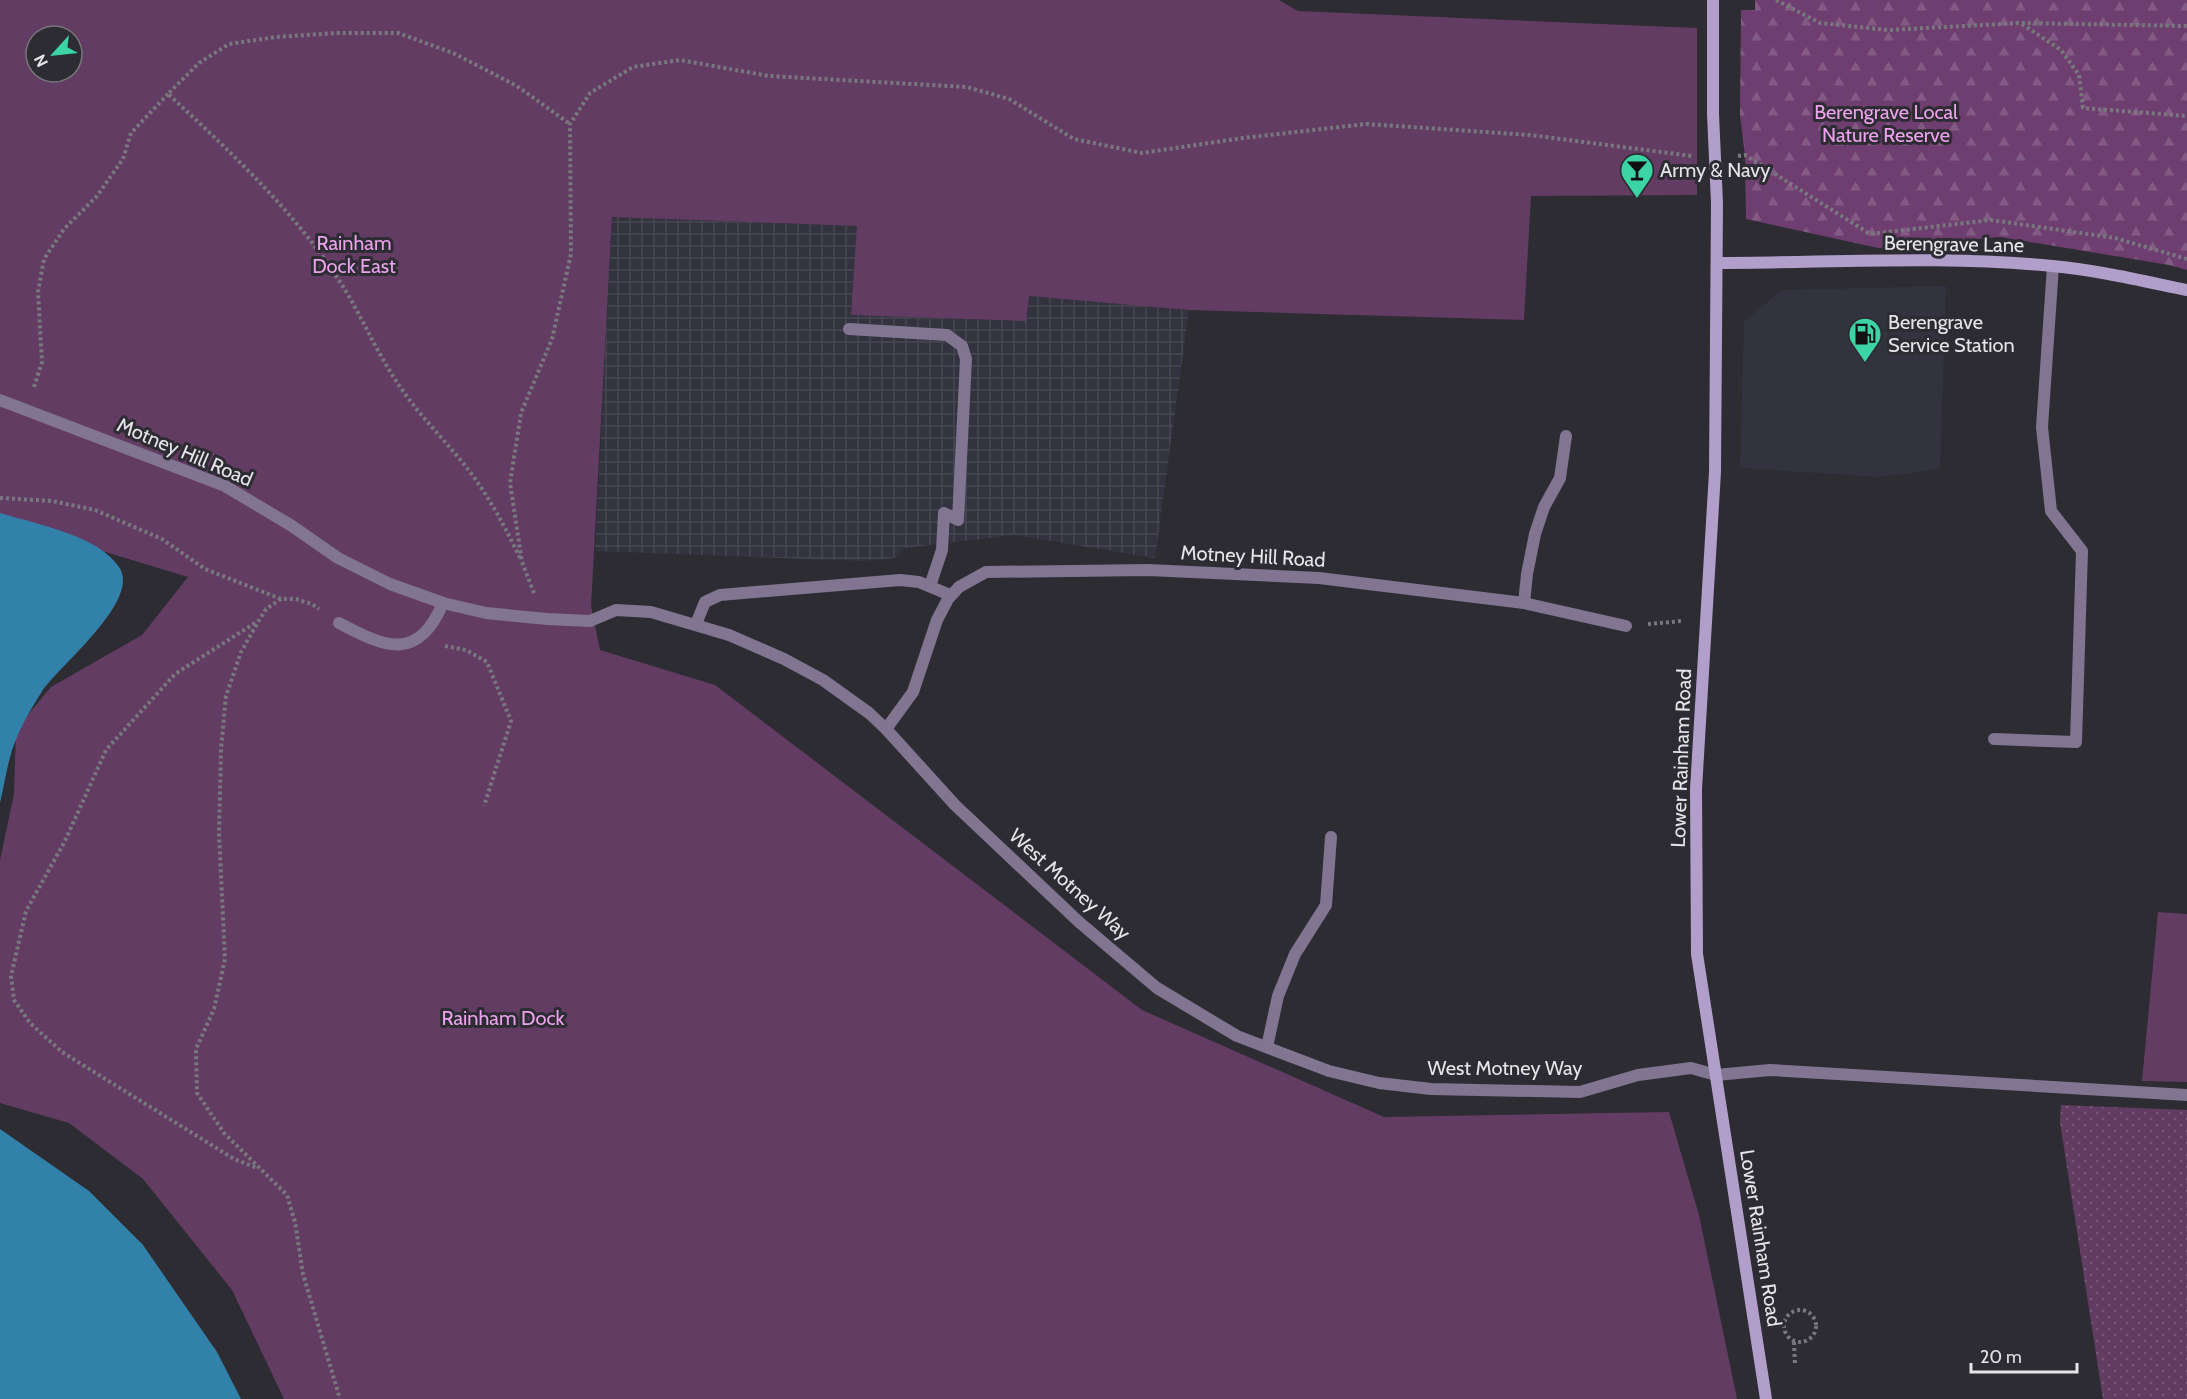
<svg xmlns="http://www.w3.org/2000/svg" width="2187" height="1399" viewBox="0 0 2187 1399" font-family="Cabin,sans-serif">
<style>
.built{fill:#32333f}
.industrial{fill:url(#industrial-grid)}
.grass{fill:url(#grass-dots)}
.forest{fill:url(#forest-firs)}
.park{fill:#633c63;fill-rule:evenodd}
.water{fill:#3281ab}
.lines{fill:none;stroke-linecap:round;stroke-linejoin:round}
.path{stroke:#78787e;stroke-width:4;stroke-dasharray:3 3;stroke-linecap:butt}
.lane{stroke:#817592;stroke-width:12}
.street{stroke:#817592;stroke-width:12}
.secondary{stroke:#b19ecb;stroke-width:12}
.labels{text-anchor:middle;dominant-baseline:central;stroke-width:6;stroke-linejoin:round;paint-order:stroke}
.park-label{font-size:20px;fill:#eca2ec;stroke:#2c2c32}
.poi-label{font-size:20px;fill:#e5e5e9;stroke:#2c2c32;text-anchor:start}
.street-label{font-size:20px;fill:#e5e5e9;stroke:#2c2c32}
</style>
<defs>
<pattern id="industrial-grid" width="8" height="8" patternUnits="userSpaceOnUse" patternTransform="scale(1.5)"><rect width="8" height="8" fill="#32333f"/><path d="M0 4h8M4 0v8" fill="none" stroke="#464752"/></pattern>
<pattern id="grass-dots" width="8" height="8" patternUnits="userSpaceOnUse" patternTransform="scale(1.5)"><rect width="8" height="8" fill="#633c63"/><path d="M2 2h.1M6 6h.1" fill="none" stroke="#795879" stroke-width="1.8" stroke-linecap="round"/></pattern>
<pattern id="forest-firs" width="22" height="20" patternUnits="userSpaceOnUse" patternTransform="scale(1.5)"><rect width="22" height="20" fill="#6f3e70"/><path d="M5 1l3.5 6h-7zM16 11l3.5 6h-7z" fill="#835a84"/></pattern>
</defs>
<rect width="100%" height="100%" fill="#2c2c32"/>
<polygon class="built" points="1946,286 1940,469 1880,477 1740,468 1744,321 1782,290"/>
<polygon class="industrial" points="612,217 858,226 851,315 1025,321 1028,296 1189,310 1155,558 1014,535 905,548 895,558 862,561 595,551"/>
<polygon class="grass" points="2061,1105 2187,1110 2187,1399 2103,1399 2060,1122"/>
<polygon class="forest" points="1755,0 2187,0 2187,270 2169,265 2000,237 1878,248 1746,219 1745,155 1740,116 1741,10 1755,10"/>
<g class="park">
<path d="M0,0H1279L1298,11L1697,28V195L1531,196L1524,320L1189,310L1029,296L1026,321L851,315L857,226L612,217L591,606L600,650L715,685L1142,1010L1384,1117L1669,1112L1699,1215L1737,1399H284L232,1290L143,1179L69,1123L0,1103V860L14,794L16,729L51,687L142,635L188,577L0,520ZM36,36H72V72H36Z"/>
<polygon points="2158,912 2187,914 2187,1082 2142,1081"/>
</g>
<g class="water">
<path d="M0,513C35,524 98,535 119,567C142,601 58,666 41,693C33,706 23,722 17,737C8,757 5,782 0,803Z"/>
<polygon points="0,1129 89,1191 143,1245 217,1352 241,1399 0,1399"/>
</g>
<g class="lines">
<g class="path">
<polyline points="1776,0 1820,23 1888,30 2021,23 2187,26"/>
<polyline points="2022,24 2061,50 2079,75 2083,108 2187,116"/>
<polyline points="1738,156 1745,155 1870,234 1991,220 2115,238 2187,259"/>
<polyline points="34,387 42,362 38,292 44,259 64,229 97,196 123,159 131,133 168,94"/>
<polyline points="0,498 52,501 95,510 162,539 205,569 281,599 296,599 312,604 319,609"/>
<path d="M520,558C506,529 492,502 473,476C451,446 424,421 403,391C379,358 364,320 342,285C297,214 230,151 168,94L199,63L229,44L276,37L336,33H398L453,53L517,86L570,124"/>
<polyline points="534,593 522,562 510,483 521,413 552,339 571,254 570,124 590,93 633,67 680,60 769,76 967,87 1009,99 1074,139 1142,153 1243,138 1366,124 1530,135 1692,156"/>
<polyline points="281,599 266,609 258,622 241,652 226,696 221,749 219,833 225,959 214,1009 196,1049 197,1093 224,1133 287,1195 295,1222 303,1274 340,1399"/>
<polyline points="255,623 175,674 106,750 65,841 26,911 11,976 14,1000 30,1023 62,1052 234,1159 257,1168"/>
<polyline points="1648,624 1682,621"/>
<polyline points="445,646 466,650 487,662 511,721 484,806"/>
<circle cx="1800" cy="1326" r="16"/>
<polyline points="1794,1342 1795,1366"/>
</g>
<g class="lane">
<polyline points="849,329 947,335 962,346 966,359 958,520 944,513 942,550 930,586"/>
<polyline points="1524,603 1527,574 1535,534 1544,507 1560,478 1566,436"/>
<path d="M339,623C386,648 418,662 443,603"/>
<polyline points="696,624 705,602 720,595 900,580 919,582 950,595"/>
<polyline points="1994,739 2076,742 2082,551 2051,511 2042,427 2053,266"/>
<polyline points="1716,1075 1770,1070 2187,1095"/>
</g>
<g class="street">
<polyline points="0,400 225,486 292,526 338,558 390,584 443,603 486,613 547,619 590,621 616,610 651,612 729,635 784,659 823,680 869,713 886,729 955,805 1079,922 1157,988 1237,1036 1329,1071 1379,1083 1431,1089 1580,1092 1638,1075 1691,1068 1716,1075"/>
<polyline points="886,729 913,692 937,620 948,599 959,587 986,572 1148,570 1319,578 1524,603 1626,626"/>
<polyline points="1267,1047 1278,996 1295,954 1326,905 1331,837"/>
</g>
<g class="secondary">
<polyline points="1713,0 1713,114 1717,203 1715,472 1696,789 1697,954 1766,1399"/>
<path d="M1717,263C1828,263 1941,255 2052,266C2097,270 2143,281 2187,290"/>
</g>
</g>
<defs>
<symbol id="bar-pin" viewBox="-11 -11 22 30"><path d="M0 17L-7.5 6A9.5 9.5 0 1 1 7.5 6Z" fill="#3cd4a4" stroke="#2c2c32"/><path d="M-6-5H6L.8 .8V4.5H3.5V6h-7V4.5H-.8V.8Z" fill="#111"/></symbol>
<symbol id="fuel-pin" viewBox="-11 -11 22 30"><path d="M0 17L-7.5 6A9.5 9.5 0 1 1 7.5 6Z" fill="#3cd4a4" stroke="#2c2c32"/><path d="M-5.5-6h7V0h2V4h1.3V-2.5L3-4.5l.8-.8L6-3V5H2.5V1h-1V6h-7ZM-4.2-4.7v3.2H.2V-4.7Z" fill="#111"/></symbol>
</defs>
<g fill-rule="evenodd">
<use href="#bar-pin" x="1618" y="151" width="38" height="52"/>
<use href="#fuel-pin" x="1846" y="315" width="38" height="52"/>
</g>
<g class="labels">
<g class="park-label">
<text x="1886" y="112">Berengrave Local<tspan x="1886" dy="23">Nature Reserve</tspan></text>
<text x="354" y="243">Rainham<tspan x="354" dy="23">Dock East</tspan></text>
<text x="503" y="1018">Rainham Dock</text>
</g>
<g class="poi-label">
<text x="1660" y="170">Army &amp; Navy</text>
<text x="1888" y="322">Berengrave<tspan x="1888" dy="23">Service Station</tspan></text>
</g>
<g class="street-label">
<text transform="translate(1954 244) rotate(1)">Berengrave Lane</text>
<text transform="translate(185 452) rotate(23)">Motney Hill Road</text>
<text transform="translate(1253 556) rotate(3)">Motney Hill Road</text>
<text transform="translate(1681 758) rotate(-88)">Lower Rainham Road</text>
<text transform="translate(1070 884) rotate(42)">West Motney Way</text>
<text x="1505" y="1068">West Motney Way</text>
<text transform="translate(1761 1238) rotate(81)">Lower Rainham Road</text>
</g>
</g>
<g transform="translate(54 54) rotate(243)"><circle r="28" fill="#2c2c32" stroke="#76767b" stroke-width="1.5"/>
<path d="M0-4.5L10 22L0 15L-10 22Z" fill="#3cd4a4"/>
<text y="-9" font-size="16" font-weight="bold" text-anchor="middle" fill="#e5e5e9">N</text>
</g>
<path d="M1971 1363v9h106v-9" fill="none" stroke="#e5e5e9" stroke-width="3"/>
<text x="1980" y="1363" font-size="18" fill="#e5e5e9" stroke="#2c2c32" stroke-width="4.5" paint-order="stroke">20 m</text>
</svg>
